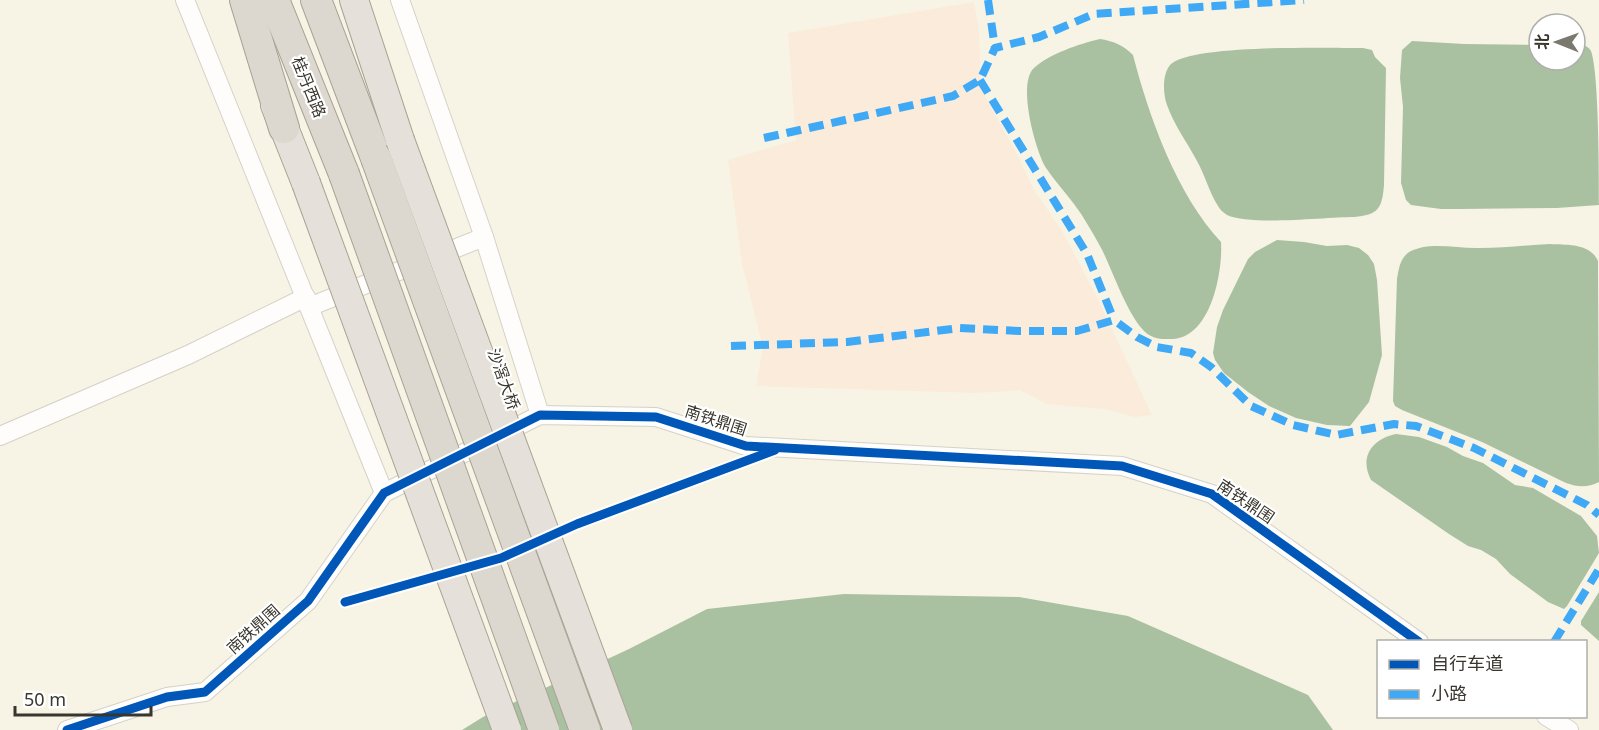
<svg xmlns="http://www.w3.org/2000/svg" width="1599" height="730" viewBox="0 0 1599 730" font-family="'Noto Sans','Noto Sans SC',sans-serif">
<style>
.green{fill:#fbebda}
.water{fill:#a9c0a1}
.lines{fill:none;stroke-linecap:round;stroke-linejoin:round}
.minor-casing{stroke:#d4d2c7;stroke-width:20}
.primary-casing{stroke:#a9a393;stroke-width:30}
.trunk-casing{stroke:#a9a393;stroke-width:32}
.minor{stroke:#fefdfb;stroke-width:18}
.primary{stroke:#e5e1da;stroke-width:28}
.trunk{stroke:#dcd8d0;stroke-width:30}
.primary-bridge-casing{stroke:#a9a393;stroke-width:30;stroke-linecap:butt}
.trunk-bridge-casing{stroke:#a9a393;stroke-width:32;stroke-linecap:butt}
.primary-bridge{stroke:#e5e1da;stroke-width:28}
.trunk-bridge{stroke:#dcd8d0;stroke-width:30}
.quiet{stroke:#3fa9f5;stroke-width:8;stroke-dasharray:15 8;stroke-linecap:butt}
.cycleway-casing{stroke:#fff;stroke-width:13}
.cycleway{stroke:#0057b8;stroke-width:9}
.labels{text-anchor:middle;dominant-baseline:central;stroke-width:4.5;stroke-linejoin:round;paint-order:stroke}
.street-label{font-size:16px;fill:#38362d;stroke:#fff}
</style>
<rect width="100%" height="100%" fill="#f7f4e6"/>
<polygon class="green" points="974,2 979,30 981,89 1017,154 1033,188 1063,233 1094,291 1152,415 1135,417 1105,409 1047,404 1020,390 978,393 756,386 763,348 742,263 728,160 796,140 788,33"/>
<g class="water">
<path d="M1100,39C1113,41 1123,45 1133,55C1149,117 1177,195 1221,242C1223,272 1211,337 1173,339C1166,339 1158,340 1151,336C1130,326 1112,267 1100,246C1092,232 1084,217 1074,204C1065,192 1054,180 1046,168C1035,150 1017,83 1034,68C1049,54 1079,44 1100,39Z"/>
<path d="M1412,41L1464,44L1539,45V60H1575V44C1581,44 1588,45 1591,51C1599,73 1599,174 1599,205L1557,208L1458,209H1441L1411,205L1406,200L1401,183L1403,107L1400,78L1402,50Z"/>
<path d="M1363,48L1372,50L1375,57L1386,68L1384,185C1382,209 1378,215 1354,217C1326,217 1250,226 1227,215C1224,213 1220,210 1218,206C1209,192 1205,175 1197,161C1187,142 1174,125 1167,105C1163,94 1162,75 1170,65C1190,44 1329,48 1363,48Z"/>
<polygon points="1277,240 1304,242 1327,246 1347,245 1359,248 1368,255 1374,264 1377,280 1382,355 1369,402 1350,426 1327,425 1296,418 1269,406 1248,392 1224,373 1215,360 1213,353 1217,327 1223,310 1248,259 1255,252"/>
<path d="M1550,244C1567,245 1590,243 1598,261L1599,482C1587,488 1578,487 1566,483L1482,442L1402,410L1395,406L1393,401L1397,279C1399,268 1400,257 1411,251C1431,241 1459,249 1480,248C1503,248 1527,245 1550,244Z"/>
<path d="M1396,434L1419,437L1447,447L1463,456L1483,463L1515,485L1533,488L1581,516L1597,536L1599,553L1567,606L1564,609L1548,602L1510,574L1496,559L1481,550L1468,546L1449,534L1371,480C1359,457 1372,439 1396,434Z"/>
<polygon points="1599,592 1599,641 1581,625 1581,621"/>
<polygon points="844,594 1019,597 1128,616 1308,695 1333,730 462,730 483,717 629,649 707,609"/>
</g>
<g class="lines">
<defs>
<g id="minor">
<polyline points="185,0 384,493"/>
<polyline points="400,0 484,237 540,415"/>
<polyline points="309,307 484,237"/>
<polyline points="0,436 188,355 306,297"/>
<polyline points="1546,716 1569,730"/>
<polyline points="67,730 167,697 205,692 308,601 384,493 540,415 656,417 746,446 1122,466 1212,494 1419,642"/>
</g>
<g id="primary">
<polyline points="354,0 400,140"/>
<polyline points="275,105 306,183"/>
</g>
<g id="trunk">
<polyline points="245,0 284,128"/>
<polyline points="274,0 344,174"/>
<polyline points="316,0 376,158"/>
</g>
</defs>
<use href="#minor" class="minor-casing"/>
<use href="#primary" class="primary-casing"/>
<use href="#trunk" class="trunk-casing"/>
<use href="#minor" class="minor"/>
<use href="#primary" class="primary"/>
<use href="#trunk" class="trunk"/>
<defs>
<g id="primary-bridge">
<polyline points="400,140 618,730"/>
<polyline points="306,183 507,730"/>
</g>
<g id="trunk-bridge">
<polyline points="376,158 585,730"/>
<polyline points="344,174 544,730"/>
</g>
</defs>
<use href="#primary-bridge" class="primary-bridge-casing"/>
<use href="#trunk-bridge" class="trunk-bridge-casing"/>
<use href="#primary-bridge" class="primary-bridge"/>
<use href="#trunk-bridge" class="trunk-bridge"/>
<g class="quiet">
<polyline points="988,0 995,48"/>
<polyline points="980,80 1087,254 1114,320"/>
<polyline points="764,138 953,96 980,80 995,48 1039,37 1094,14 1304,0"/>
<polyline points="731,346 847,342 960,328 1019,331 1077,331 1114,320 1137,337 1157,347 1191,353 1211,367 1251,406 1293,425 1336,435 1394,424 1416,426 1474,448 1587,505 1599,515"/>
<polyline points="1554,642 1599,569"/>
</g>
<defs>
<g id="cycleway">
<polyline points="345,602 501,558 577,524 775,450"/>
<polyline points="67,730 167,697 205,692 308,601 384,493 540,415 656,417 746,446 1122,466 1212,494 1419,642"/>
</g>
</defs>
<use href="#cycleway" class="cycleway-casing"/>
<use href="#cycleway" class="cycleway"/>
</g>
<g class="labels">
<g class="street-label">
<text transform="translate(309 87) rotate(68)">桂丹西路</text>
<text transform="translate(504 379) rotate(70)">沙滘大桥</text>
<text transform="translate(716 420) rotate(18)">南铁鼎围</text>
<text transform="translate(1246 501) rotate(34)">南铁鼎围</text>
<text transform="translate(253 629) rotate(-42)">南铁鼎围</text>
</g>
</g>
<rect x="1377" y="640" width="210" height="78" fill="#ffffff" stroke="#afafab" stroke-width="1.5"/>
<rect x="1389" y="660" width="30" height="9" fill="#0057b8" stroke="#afafab" stroke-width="1.5"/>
<text x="1431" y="670" font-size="18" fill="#38362d">自行车道</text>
<rect x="1389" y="690" width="30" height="9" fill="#3fa9f5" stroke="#afafab" stroke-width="1.5"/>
<text x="1431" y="700" font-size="18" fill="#38362d">小路</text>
<g transform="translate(1557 42) rotate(271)"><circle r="28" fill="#ffffff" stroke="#afafab" stroke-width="1.5"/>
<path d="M0-4.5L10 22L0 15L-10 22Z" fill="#7b786e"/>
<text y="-9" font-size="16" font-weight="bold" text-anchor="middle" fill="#38362d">北</text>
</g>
<path d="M15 706v9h136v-9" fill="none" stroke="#38362d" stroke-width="3"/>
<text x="24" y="706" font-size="18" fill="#38362d" stroke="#ffffff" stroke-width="4.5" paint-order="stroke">50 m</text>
</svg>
